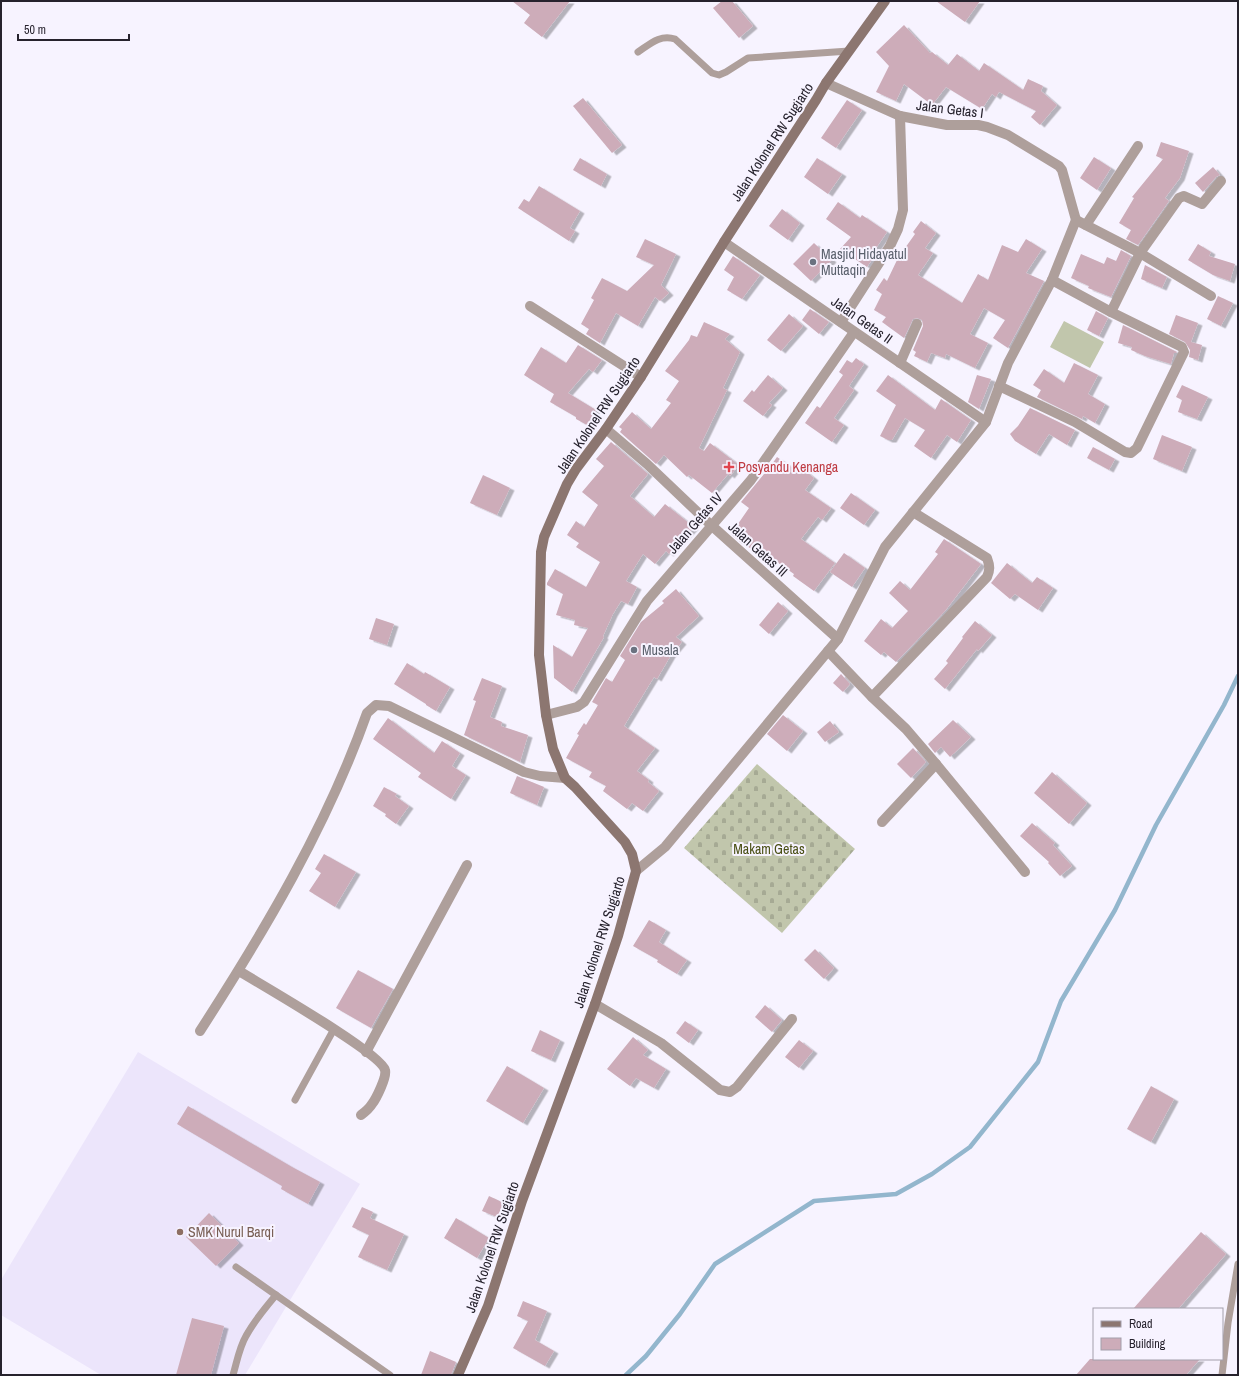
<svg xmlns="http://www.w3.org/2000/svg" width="1239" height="1376" viewBox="0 0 1239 1376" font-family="'Archivo Narrow',sans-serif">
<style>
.built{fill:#ece5fb}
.grass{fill:#c1c6ac}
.cemetery{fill:url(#cemetery-stones)}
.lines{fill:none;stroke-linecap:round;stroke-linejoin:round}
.stream{stroke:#93b6cd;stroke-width:4.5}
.building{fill:#cdacb9;filter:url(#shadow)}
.lane{stroke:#ae9f9b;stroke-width:7}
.street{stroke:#ae9f9b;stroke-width:10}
.secondary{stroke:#8c7670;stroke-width:10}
.worship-dot{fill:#6b7280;stroke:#f7f3ff;stroke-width:1.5}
.health-dot{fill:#e0444e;stroke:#f7f3ff;stroke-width:1.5}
.education-dot{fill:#8d6e63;stroke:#f7f3ff;stroke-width:1.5}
.labels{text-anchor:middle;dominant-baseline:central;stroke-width:4;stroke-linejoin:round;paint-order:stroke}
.street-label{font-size:14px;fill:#26222d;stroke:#f7f3ff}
.worship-label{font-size:14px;fill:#5b616d;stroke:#f7f3ff;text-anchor:start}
.health-label{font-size:14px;fill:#be3a42;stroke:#f7f3ff;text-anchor:start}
.park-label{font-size:14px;fill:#494f14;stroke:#f7f3ff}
.education-label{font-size:14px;fill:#785e54;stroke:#f7f3ff;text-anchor:start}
</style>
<defs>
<pattern id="cemetery-stones" width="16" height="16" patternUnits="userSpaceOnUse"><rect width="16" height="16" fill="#c1c6ac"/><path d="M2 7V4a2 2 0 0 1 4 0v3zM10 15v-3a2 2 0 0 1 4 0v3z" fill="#a6aa94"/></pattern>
<filter id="shadow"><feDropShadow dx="4.5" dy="2.5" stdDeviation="0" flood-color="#0004"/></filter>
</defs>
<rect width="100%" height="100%" fill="#f7f3ff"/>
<polygon class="built" points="138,1052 360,1184 245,1375 101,1375 1,1315 1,1280"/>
<polygon class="grass" points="1064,321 1104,342 1090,368 1050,347"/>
<polygon class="cemetery" points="757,764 855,849 782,933 684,848"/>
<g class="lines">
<polyline class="stream" points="626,1375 646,1356 680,1314 715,1264 814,1201 896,1194 932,1174 970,1147 1038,1062 1061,1001 1115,910 1156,825 1224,705 1238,676"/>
</g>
<g class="building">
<polygon points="512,1 570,1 542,37 524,23 530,15"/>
<polygon points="722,1 732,1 753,26 739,38 713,8"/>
<polygon points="936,1 980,1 965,22"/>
<polygon points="904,25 930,53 932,52 948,65 957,54 979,71 984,63 1023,90 1028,79 1043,86 1041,91 1057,105 1040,125 1031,117 1036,111 999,92 996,97 992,94 982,109 946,87 932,105 904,84 896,101 876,92 889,66 876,52"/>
<polygon points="583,98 622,145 612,153 573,106"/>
<polygon points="847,100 862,110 836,148 821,138"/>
<polygon points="1161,142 1189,151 1180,178 1165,198 1169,201 1138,245 1126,239 1131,230 1119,223 1134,198 1132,197 1163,159 1156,156"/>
<polygon points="1094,157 1111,168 1097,190 1080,178"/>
<polygon points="580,158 607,174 601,186 573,170"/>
<polygon points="817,158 842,174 828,194 804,177"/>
<polygon points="1213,167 1220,175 1216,177 1203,192 1195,183"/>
<polygon points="539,186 580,211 570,228 575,231 569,241 518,208 524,199 529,202"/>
<polygon points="838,202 860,218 862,215 887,232 872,254 875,255 867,267 840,249 851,237 826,219"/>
<polygon points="782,209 800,223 788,240 769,226"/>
<polygon points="921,221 936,233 925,248 933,253 918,275 962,303 978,274 988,280 1002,245 1018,252 1026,239 1042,249 1026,273 1044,281 1008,348 993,338 1005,320 984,308 970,334 988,343 975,368 946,354 945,358 931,353 927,362 914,356 916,352 913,350 923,326 922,320 917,318 913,319 904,338 882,322 886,317 874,310 882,294 876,290 884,278 887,281 898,258 915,234 913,232"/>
<polygon points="645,239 676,254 661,285 669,293 660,301 655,297 638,326 616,313 600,343 586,334 589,329 581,324 594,300 591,298 602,278 627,291 654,265 636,257"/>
<polygon points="814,243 832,260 811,281 793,264"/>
<polygon points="1198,244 1211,252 1209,256 1235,264 1230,281 1213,275 1188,260"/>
<polygon points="1121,250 1131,256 1111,297 1088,288 1089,286 1071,278 1081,254 1104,264 1107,257 1116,261"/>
<polygon points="733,256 760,275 742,299 727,290 734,277 724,270"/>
<polygon points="1145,265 1167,277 1162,288 1141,279"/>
<polygon points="1218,296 1233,303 1221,326 1207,319"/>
<polygon points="810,309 829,322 819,334 802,320"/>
<polygon points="1096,311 1108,318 1099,336 1087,330"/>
<polygon points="789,314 803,326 781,351 767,340"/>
<polygon points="1176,315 1198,323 1191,342 1202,345 1198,360 1189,357 1190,350 1185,342 1169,334"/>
<polygon points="704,322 730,334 725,339 740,352 723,388 727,390 699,448 704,451 710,443 739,465 730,476 728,474 712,493 689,475 687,477 664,455 656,464 620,432 622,429 619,427 632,412 651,429 671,403 666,400 679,381 665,371 689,340 691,335 697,337"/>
<polygon points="1123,325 1177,352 1176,353 1174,353 1171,364 1145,356 1131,350 1132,347 1118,343"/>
<polygon points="578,345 602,360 593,372 589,369 568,393 596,410 587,425 576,419 576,417 550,402 554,394 524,375 541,347 566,363"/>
<polygon points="856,358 864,364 849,386 854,390 834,418 844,425 832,442 805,423 817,406 820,408 843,375 839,372 847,360 852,363"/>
<polygon points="1074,363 1098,375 1088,394 1105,404 1095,423 1083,416 1082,419 1037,397 1041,390 1033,385 1044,369 1064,383"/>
<polygon points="768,375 783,388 769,403 772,405 763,416 743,401 752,390 754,392"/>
<polygon points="888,375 935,410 941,399 971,420 957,442 947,435 931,458 914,446 925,430 905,418 892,440 888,440 880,436 896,405 876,391"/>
<polygon points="977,375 991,379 979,409 968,402"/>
<polygon points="1182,385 1208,397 1197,419 1178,412 1182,400 1176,397"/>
<polygon points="1030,408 1075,430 1067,445 1049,434 1036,454 1015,441 1010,434 1018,426"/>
<polygon points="1162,435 1192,447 1182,471 1153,459"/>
<polygon points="611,442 648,474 630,496 654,517 665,504 694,527 669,554 666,551 655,564 643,554 626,581 637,587 628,604 621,601 613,614 603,636 604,637 572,692 554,678 553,645 572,657 588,628 574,625 575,620 556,615 563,594 547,585 547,583 555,569 586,587 600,562 576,547 579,543 567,535 576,521 584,527 598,505 582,492 604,466 596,459"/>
<polygon points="1093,447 1115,459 1109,470 1087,458"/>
<polygon points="777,457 800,473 803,469 814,478 805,490 831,508 822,520 818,517 801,539 835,563 814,591 793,576 794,574 770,557 769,559 755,549 754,551 743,543 742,544 731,534 749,508 741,502 764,474 765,474"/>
<polygon points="483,475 510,488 497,515 470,503"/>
<polygon points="851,493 875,510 864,525 840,508"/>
<polygon points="944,539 981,564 945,611 896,662 884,652 881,655 864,641 881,619 892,628 908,611 889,593 900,581 910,590 938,554 935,552"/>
<polygon points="844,553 865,568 852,587 830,572"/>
<polygon points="1007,563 1032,583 1037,577 1053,588 1038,610 1015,594 1010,599 991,583"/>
<polygon points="676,589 699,616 676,637 682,642 671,655 657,679 654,677 624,726 655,748 637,771 649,780 648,782 659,791 643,811 632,803 627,809 603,791 606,786 589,777 592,772 566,758 579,735 577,734 584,723 586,725 598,705 592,702 606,678 612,682 625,660 620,656 641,622 664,603 662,601"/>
<polygon points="778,602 788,611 769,634 759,625"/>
<polygon points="376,618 394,624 387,645 369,639"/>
<polygon points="975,621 992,635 978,651 977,649 945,689 934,679 948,663 946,661 963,638 962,637"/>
<polygon points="407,663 424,674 425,672 450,687 436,711 426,705 426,704 394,684"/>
<polygon points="841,674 850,684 843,692 833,683"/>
<polygon points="482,678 502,686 490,717 502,722 501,726 528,735 520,762 464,735 476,701 473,700"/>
<polygon points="783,715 803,731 787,751 767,734"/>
<polygon points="388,718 434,753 442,741 460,753 452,766 466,775 451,799 418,777 421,773 373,739"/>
<polygon points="953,720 971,737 950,757 941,747 935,753 928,744"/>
<polygon points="830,721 839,732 825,742 817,732"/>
<polygon points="913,748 926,762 911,778 897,764"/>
<polygon points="1052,772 1087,803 1069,824 1034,793"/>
<polygon points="517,776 544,787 537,805 510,793"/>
<polygon points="384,787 397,794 395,796 409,806 396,824 385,816 386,814 373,806"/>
<polygon points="1032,823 1055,843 1053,845 1072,866 1060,876 1048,863 1049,862 1020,836"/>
<polygon points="324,854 356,872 335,907 309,891 321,873 315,869"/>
<polygon points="649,920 666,930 659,942 687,960 677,974 657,962 658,960 633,946"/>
<polygon points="815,949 834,968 824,979 804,960"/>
<polygon points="358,970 393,989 371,1028 336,1008"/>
<polygon points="765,1005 782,1020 772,1032 755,1017"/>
<polygon points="685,1021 698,1030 689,1043 676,1033"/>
<polygon points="540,1030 560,1040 551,1060 531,1051"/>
<polygon points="633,1037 648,1050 643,1055 666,1069 654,1088 636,1078 630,1086 607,1069"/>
<polygon points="799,1040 813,1051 799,1068 785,1057"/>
<polygon points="507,1066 544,1088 523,1123 486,1101"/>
<polygon points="1151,1086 1174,1099 1151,1142 1127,1129"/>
<polygon points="188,1106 292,1167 320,1182 308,1204 281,1189 282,1186 177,1124"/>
<polygon points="489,1196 504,1203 497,1217 482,1211"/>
<polygon points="362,1207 373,1212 370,1218 404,1234 387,1270 358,1257 369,1235 352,1227"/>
<polygon points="209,1213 239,1243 216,1266 186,1237"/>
<polygon points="456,1218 489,1238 477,1258 444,1238"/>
<polygon points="1201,1232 1226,1254 1178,1309 1133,1309"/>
<polygon points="523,1301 547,1311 535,1340 554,1351 545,1366 513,1348 528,1321 517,1316"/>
<polygon points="192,1318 224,1326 211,1375 176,1375"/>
<polygon points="430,1351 456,1362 451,1375 421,1375"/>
<polygon points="1090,1359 1200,1359 1186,1375 1076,1375"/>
</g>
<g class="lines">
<g class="lane">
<path d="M638,52C650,44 660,34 675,39L712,73L719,75L726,72L748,58L849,51"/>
<polyline points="295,1100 334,1029"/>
<polyline points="236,1267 390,1375"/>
<path d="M233,1375C237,1362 239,1348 246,1336C254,1321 265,1308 276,1295"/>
<polyline points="1222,1375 1228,1323 1238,1264"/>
</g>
<g class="street">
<polyline points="826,83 900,116 947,125 978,125 987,127 1008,135 1059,166 1062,170 1076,220"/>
<polyline points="1076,220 1140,253 1211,296"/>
<polyline points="1086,225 1138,146"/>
<polyline points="724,242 986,422"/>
<polyline points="530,306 641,377"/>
<polyline points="1111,312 1140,253 1179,198 1184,196 1202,204 1221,181"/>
<polyline points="841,322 890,246 898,229 903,210 900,116"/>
<polyline points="900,363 917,324"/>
<polyline points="999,386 1075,422 1125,452 1131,453 1137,448 1181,358 1184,352 1182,347 1111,312 1052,280"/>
<polyline points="606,429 647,464 711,525 838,639"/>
<polyline points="828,651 872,697 906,729 936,764 1025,872"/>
<path d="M872,697L987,577C990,570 990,566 987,558L913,512"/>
<polyline points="546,715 577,707 584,702 647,601 751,480 854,332"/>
<polyline points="882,822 936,764"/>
<polyline points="636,871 665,847 838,639 885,547 986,422 1008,363 1052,280 1076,220"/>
<path d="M239,971C260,984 381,1053 385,1070C387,1077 376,1099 372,1104C369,1109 365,1112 361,1115"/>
<polyline points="595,1004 661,1043 720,1090 730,1092 737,1087 792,1019"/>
<path d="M200,1031C265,930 327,826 367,713L376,705L389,706L524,772L540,776L565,778"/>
<polyline points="366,1052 467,865"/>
</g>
<polyline class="secondary" points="458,1375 488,1306 522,1201 595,1004 618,936 636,871 632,854 625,842 575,787 565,778 553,749 546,715 539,655 541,552 544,537 567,484 576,469 606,429 641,377 724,242 816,100 826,83 885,1"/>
</g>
<g class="worship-dot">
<circle cx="813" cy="262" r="4"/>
<circle cx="634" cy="650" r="4"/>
</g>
<path class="health-dot" d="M727 461h4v4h4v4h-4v4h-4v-4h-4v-4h4z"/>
<circle class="education-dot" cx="180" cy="1232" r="4"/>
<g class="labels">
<g class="street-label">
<text transform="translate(950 109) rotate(7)">Jalan Getas I</text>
<text transform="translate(772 142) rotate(-57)">Jalan Kolonel RW Sugiarto</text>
<text transform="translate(862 320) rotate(35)">Jalan Getas II</text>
<text transform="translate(598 415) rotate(-56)">Jalan Kolonel RW Sugiarto</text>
<text transform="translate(695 523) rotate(-49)">Jalan Getas IV</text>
<text transform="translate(758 549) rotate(42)">Jalan Getas III</text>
<text transform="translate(599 942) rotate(-72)">Jalan Kolonel RW Sugiarto</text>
<text transform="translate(492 1247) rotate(-71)">Jalan Kolonel RW Sugiarto</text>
</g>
<g class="worship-label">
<text x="821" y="254">Masjid Hidayatul<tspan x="821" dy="16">Muttaqin</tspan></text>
<text x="642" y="650">Musala</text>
</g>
<g class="health-label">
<text x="738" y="467">Posyandu Kenanga</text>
</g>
<g class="park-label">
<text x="769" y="849">Makam Getas</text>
</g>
<g class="education-label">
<text x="188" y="1232">SMK Nurul Barqi</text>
</g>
</g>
<rect width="1239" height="1376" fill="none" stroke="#26222d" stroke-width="4"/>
<rect x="1093" y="1308" width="130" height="52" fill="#f7f3ff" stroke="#a39fab"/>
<rect x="1101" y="1321" width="20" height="6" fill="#8c7670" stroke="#a39fab"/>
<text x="1129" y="1328" font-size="12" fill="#26222d">Road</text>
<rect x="1101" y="1338" width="20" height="12" fill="#cdacb9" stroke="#a39fab"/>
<text x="1129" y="1348" font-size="12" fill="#26222d">Building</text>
<path d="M18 34v6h111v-6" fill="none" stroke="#26222d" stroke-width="2"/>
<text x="24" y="34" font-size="12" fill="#26222d" stroke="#f7f3ff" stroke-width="3" paint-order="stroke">50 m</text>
</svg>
